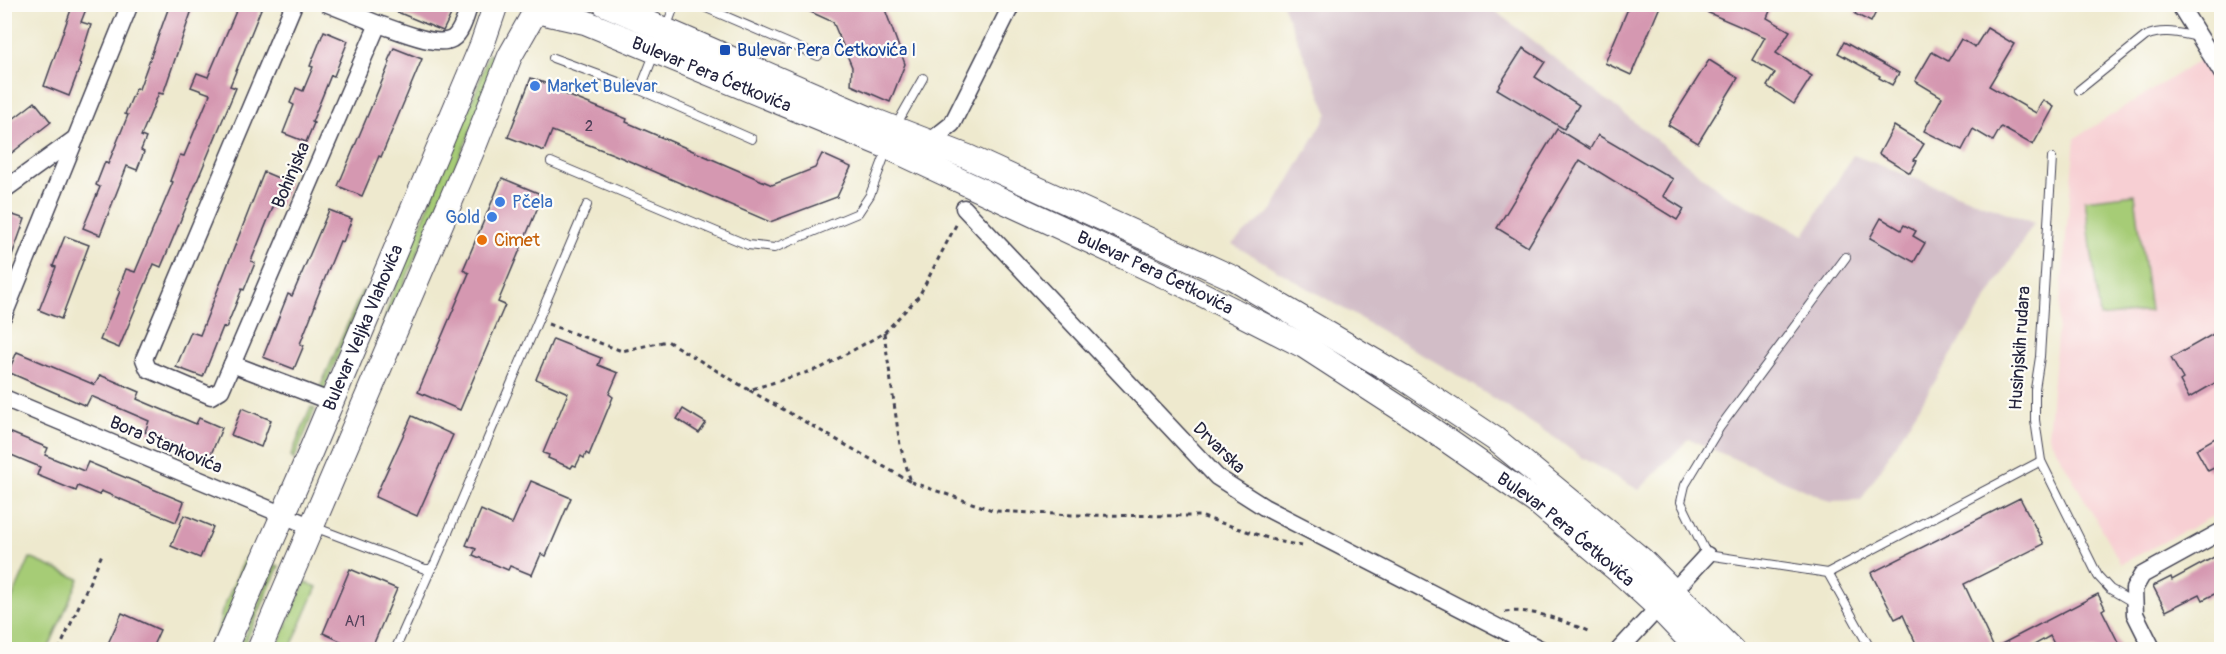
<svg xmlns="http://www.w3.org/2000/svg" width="2226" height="654" viewBox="0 0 2226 654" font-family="Pangolin,sans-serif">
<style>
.built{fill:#f7cfd3}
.industrial{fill:#d2bdc7}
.green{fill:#a6cc76;stroke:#647758;stroke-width:1.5}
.building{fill:#d598b1}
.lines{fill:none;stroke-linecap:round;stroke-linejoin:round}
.service-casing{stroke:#414051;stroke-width:10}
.minor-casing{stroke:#414051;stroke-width:19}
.secondary-casing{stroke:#414051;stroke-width:26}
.path{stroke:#414051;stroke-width:3;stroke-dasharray:4.5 4.5;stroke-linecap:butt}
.service{stroke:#fff;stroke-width:8}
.minor{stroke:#fff;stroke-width:16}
.secondary{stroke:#fff;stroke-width:24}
.transit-dot{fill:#1a4fb4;stroke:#fdfcf7;stroke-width:2}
.shop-dot{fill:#3f7fe0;stroke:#fdfcf7;stroke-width:2}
.food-dot{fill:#e8710a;stroke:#fdfcf7;stroke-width:2}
.labels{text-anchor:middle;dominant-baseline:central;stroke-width:4.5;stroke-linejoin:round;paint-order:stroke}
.number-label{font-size:15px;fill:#4f4058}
.transit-label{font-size:18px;fill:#164399;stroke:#fdfcf7;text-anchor:start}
.street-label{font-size:18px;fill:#22223b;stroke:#fdfcf7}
.shop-label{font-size:18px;fill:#366cbe;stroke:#fdfcf7;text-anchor:start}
.food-label{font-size:18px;fill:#c56008;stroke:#fdfcf7;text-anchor:start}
</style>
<rect width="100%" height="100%" fill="#fdfcf7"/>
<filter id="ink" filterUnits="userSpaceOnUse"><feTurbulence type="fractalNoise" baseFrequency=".0167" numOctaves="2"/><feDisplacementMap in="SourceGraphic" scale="12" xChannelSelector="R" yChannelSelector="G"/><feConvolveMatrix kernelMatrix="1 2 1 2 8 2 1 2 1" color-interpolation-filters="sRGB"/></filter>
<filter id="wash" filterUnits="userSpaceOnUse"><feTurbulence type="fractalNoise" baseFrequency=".008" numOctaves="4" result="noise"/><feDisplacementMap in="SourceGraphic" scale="24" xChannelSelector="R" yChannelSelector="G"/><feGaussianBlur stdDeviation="1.35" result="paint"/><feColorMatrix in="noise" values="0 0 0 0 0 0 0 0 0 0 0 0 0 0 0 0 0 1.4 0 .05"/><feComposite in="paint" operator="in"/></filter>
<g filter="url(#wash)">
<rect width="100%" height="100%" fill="#eee9ce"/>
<polygon class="built" points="2211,53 2222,73 2221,512 2121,564 2048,435 2075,138"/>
<polygon class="industrial" points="1282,4 1488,5 1723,193 1804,235 1853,155 2034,223 1861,500 1830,501 1689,439 1639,490 1582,458 1555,438 1449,370 1232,244 1272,210 1328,113"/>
<g class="green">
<polygon points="488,54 502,60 378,343 391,297 478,86"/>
<polygon points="2135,194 2150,311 2100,317 2085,200"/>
<polygon points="362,291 365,291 323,392 319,390"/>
<polygon points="311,407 315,409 294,460 291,456"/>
<polygon points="248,557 251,559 212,649 209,650 218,630 222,611 245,558"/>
<polygon points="30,558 79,579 48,649 5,649 5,615"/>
<polygon points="275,565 279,566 243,649 239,649"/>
<polygon points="305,582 317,587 290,649 276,649"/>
</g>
<g id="blocks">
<g class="building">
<polygon points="73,4 88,4 81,22 91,25 79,63 81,64 69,96 44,86"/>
<polygon points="170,4 194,4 163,94 159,93 141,136 146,138 141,150 144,152 137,170 127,166 100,235 83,228 100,187 96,185 105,162 108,164 128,115 125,114 136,88 139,89"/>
<polygon points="239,4 263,4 230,86 236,88 161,267 154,264 119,348 100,340 120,291 118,290 126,269 135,272 173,182 170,181 180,155 184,156 210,94 191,87 197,73 208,77"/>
<polygon points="378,4 456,4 443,31"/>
<polygon points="793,4 883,4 905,64 890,102 851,85 852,67 833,22"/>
<polygon points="1630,4 1661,4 1631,75 1605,63"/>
<polygon points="1688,4 1773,4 1767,18 1790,31 1776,53 1812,76 1794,104 1767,86 1775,73 1752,60 1765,37"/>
<polygon points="1860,4 1880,4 1871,22 1855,14"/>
<polygon points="1987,28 2014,44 1989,86 2036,113 2043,100 2054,107 2033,145 2001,127 1993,141 1973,129 1962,150 1924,131 1942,97 1915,81 1932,52 1948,61 1961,39 1975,47"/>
<polygon points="324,31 348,41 334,76 331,75 312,122 314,123 306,142 283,133 294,105 290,103 296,88 303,91 313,67 310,66"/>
<polygon points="1844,42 1899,73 1892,85 1879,78 1880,76 1838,53"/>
<polygon points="394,48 422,59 381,157 379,156 362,196 338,186 390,62 388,61"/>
<polygon points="1523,48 1545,62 1535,77 1579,105 1564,129 1497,89"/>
<polygon points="1709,60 1738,78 1698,143 1668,125"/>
<polygon points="531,78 553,86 552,89 627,119 626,122 772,185 815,168 822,154 851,167 837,197 770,222 613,154 552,131 544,151 508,137"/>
<polygon points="35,102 51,122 4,159 4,126"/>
<polygon points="1894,126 1924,144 1914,160 1917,161 1910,173 1879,154"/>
<polygon points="1557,129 1590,149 1598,135 1673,179 1663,196 1684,209 1677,220 1580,160 1528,247 1497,228"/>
<polygon points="264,172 290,183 280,207 274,205 251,261 255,263 244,290 242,289 226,328 223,327 203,377 176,367 191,332 200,335"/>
<polygon points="502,178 543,195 498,302 505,305 460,410 418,392 469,273 463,270"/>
<polygon points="329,210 352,219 343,242 340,241 314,305 315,306 300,344 304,345 294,369 263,357 288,294 292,296"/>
<polygon points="4,212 25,219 6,272 4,271"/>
<polygon points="1881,218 1901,230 1904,225 1916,231 1913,236 1925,243 1914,262 1870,238"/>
<polygon points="65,236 89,245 61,319 39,310 56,267 53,266"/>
<polygon points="2222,329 2222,379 2189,398 2180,381 2183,379 2171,358"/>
<polygon points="553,339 601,358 598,365 618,373 609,394 613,397 589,455 586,453 584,458 581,456 576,466 573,465 571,468 548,458 549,455 543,453 568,393 536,379"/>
<polygon points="17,352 95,385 100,375 140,392 137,399 196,424 199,418 222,428 209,459 145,432 149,421 91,396 86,406 8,372"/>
<polygon points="242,408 271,420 261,447 231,435"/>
<polygon points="683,409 706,423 699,433 677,419"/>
<polygon points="412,416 453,435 417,516 375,497"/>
<polygon points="4,430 48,448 45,455 84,471 88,462 184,502 176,522 101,491 99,495 78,486 76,491 37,475 40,467 4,452"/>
<polygon points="2222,434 2222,464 2208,471 2196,449"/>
<polygon points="531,481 571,498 546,556 541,554 532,575 510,566 508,570 473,555 476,549 466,545 481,510 512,524"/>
<polygon points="2020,498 2044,544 1964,584 1994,648 2098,594 2105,608 2102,610 2122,650 2057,650 2050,636 2025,650 1919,650 1903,615 1895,619 1871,573"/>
<polygon points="184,515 213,527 200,558 171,546"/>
<polygon points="2214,557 2222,571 2222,590 2203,600 2200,594 2166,611 2153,586 2171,577 2172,580"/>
<polygon points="350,569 397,589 371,650 360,650 323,633"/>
<polygon points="122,613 160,630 151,650 105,650"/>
</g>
</g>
</g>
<g filter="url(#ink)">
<use href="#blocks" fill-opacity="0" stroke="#414051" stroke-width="1.5"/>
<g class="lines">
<defs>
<g id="service">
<polyline points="697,4 818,56"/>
<polyline points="666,28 675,4"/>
<polyline points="553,58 640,90 752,139"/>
<polyline points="640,90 655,52"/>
<path d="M2079,90L2146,36C2164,28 2181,34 2199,37"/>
<polyline points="895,127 923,78"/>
<polyline points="2052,158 2040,357 2035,389 2035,420 2041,461 2098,576 2110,589 2134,603"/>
<polyline points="551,162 748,245 774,248 858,213 870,195 888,147"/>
<polyline points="1846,257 1720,427 1685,485 1681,502 1707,555 1828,573 1871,650"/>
<polyline points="314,527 425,569 431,569 435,563 587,205"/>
<polyline points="1828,573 2041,461"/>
<polyline points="395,650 431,569"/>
</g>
<g id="minor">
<polyline points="294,4 144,359 148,369 211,396 221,390 378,24 328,4"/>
<polyline points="2179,4 2222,73"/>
<path d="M378,24C395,29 436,48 452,39C462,33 466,15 470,4"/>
<polyline points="928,143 952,124 1012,4"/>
<polyline points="4,190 76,138"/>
<polyline points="964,208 1217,477 1264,507 1542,650"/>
<polyline points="4,315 130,4"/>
<polyline points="232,364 332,402"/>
<polyline points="4,398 312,527"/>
<polyline points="1619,650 1707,555"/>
<polyline points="2153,650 2135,614 2134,589 2142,575 2222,531"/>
</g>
<g id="secondary">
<polyline points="605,4 870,119 968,157 1233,278 1405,379 1495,439 1641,559 1732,650"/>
<path id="s1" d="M545,13L585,22L888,147L1182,284L1304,346L1412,416L1539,504L1621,573L1658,607L1699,650"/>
<path id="s2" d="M224,650L301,474L482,45L496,4"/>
<polyline points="259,650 475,144 510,56 531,19"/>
</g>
</defs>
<use href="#service" class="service-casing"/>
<use href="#minor" class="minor-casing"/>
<use href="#secondary" class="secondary-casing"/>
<g class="path">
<polyline points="548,324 622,351 667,341 749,390"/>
<polyline points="884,333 900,445 911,482 749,390 821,368 884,333 919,296 957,223"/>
<polyline points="911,482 995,511 1072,515 1200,516 1277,541 1302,546"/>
<path d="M1505,612C1533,608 1563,621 1588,631"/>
<polyline points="59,650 103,552"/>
</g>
<use href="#service" class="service"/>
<use href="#minor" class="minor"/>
<use href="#secondary" class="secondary"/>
</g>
</g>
<rect class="transit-dot" x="719" y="44" width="12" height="12" rx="3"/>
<g class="shop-dot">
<circle cx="535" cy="86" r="6"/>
<circle cx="500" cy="202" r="6"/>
<circle cx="492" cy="217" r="6"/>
</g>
<circle class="food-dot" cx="482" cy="240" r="6"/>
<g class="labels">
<g class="number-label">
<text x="589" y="126">2</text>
<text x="355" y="621">A/1</text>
</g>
<g class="transit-label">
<text x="737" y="50">Bulevar Pera Ćetkovića I</text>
</g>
<g class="street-label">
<text stroke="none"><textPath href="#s1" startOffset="178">Bulevar Pera Ćetkovića</textPath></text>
<text transform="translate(291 175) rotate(-67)">Bohinjska</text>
<text stroke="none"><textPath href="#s1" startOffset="664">Bulevar Pera Ćetkovića</textPath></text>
<text stroke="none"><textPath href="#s2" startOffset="351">Bulevar Veljka Vlahovića</textPath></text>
<text transform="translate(2020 348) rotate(-86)">Husinjskih rudara</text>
<text transform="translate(166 445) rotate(23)">Bora Stankovića</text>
<text transform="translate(1219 448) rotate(44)">Drvarska</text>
<text stroke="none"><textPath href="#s1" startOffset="1150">Bulevar Pera Ćetkovića</textPath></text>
</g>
<g class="shop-label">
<text x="547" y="86">Market Bulevar</text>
<text x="512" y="202">Pčela</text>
<text x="480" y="217" text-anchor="end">Gold</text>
</g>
<g class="food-label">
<text x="494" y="240">Cimet</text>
</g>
</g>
<rect width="2226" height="654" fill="none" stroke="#fdfcf7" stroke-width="24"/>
</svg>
